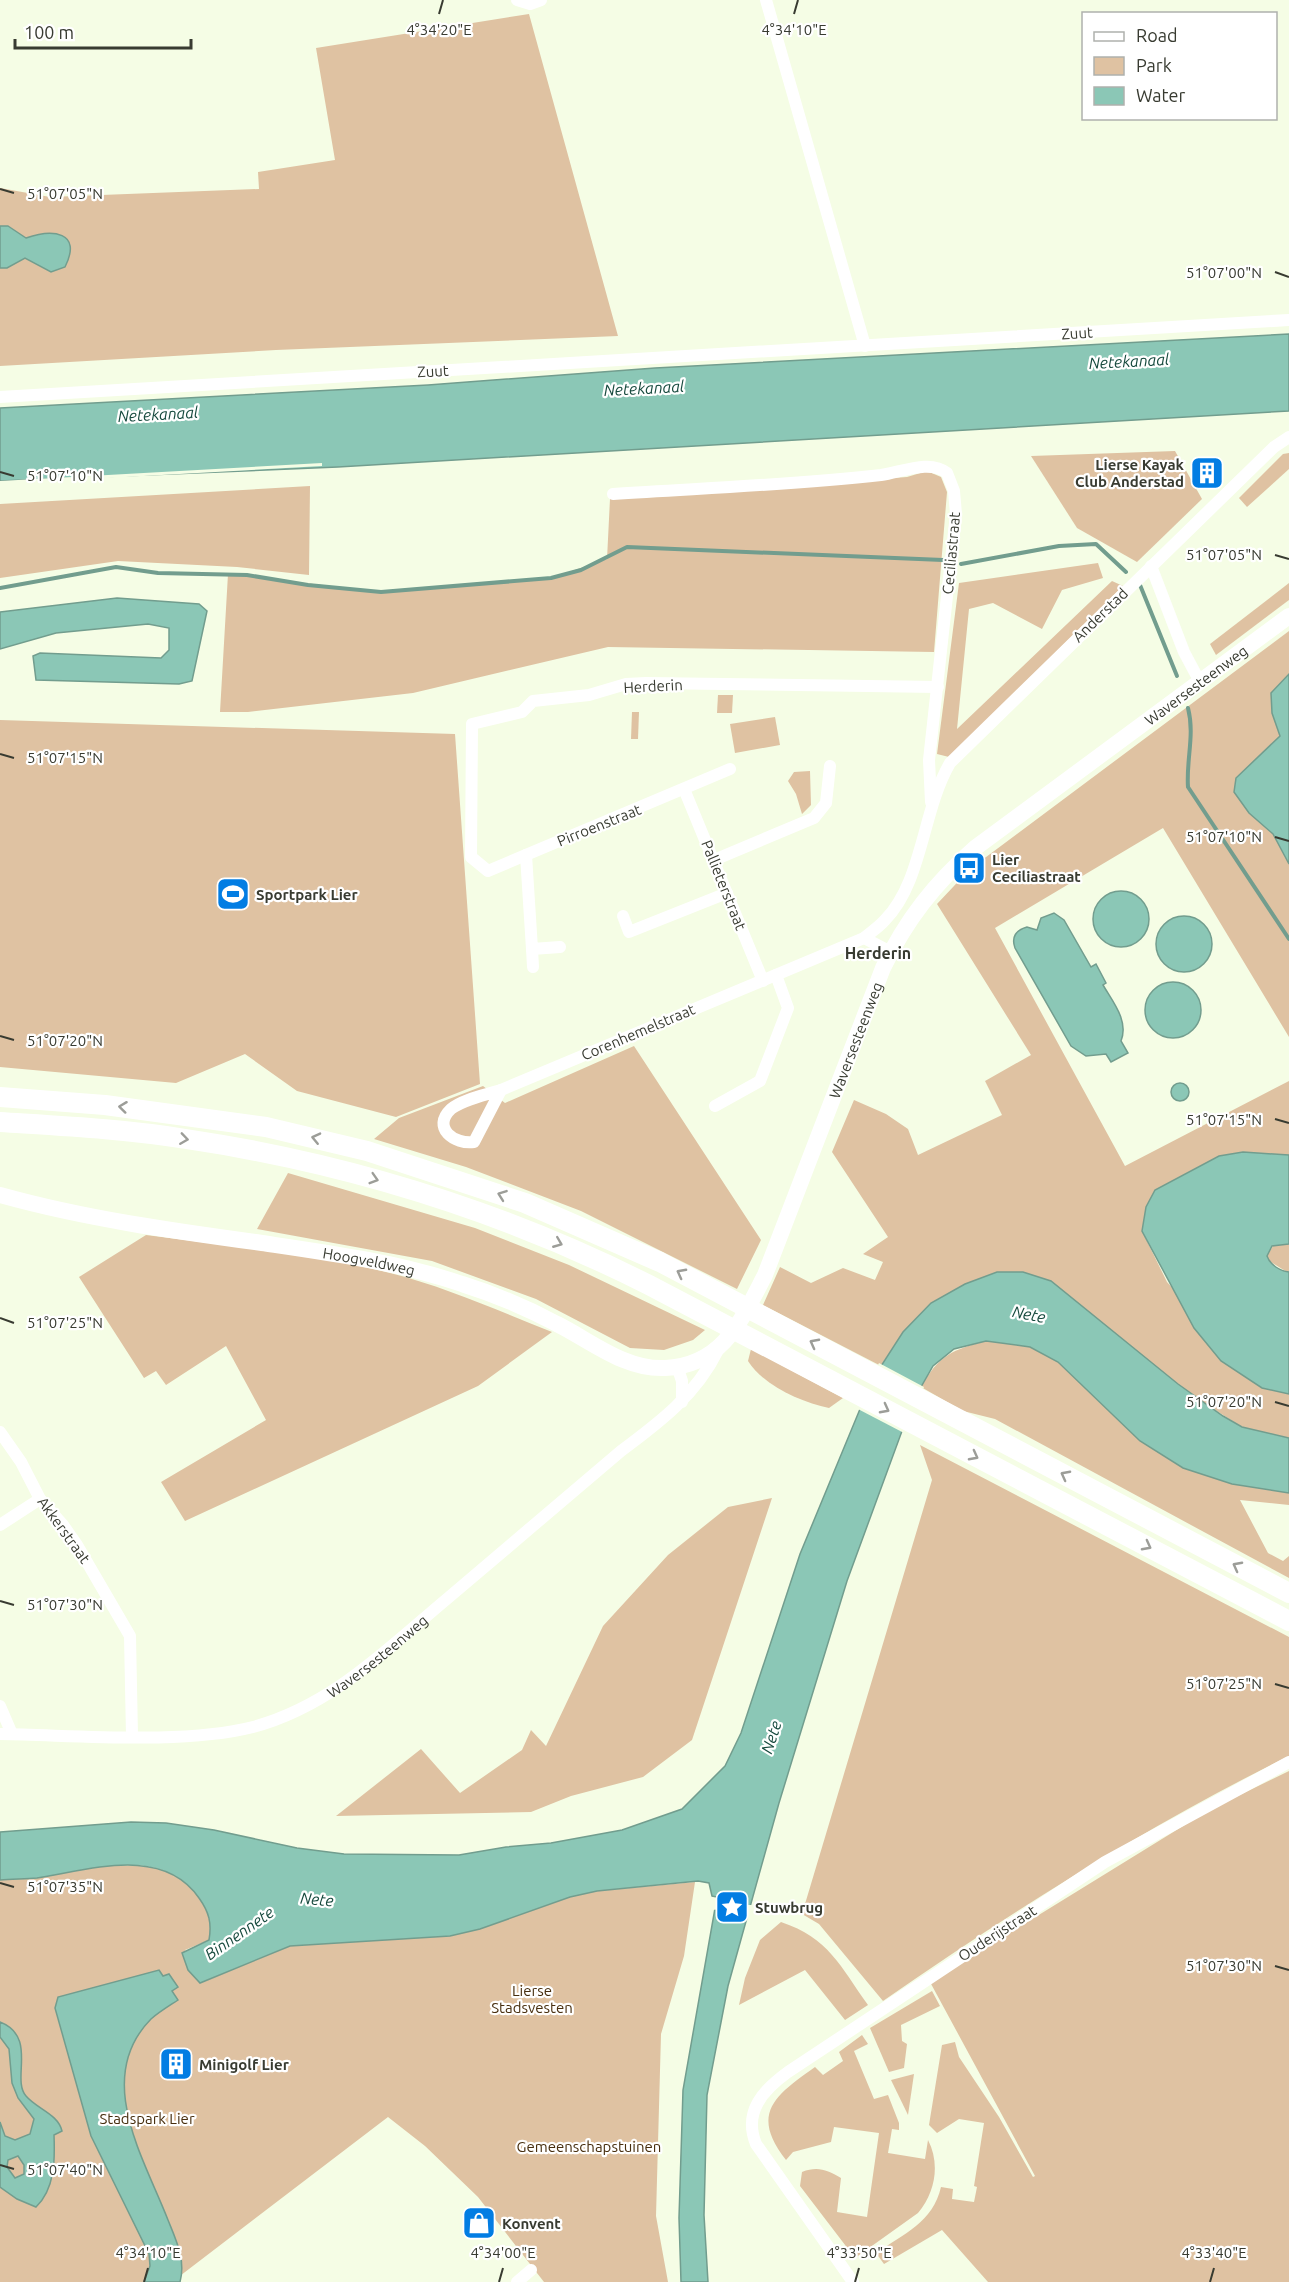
<svg xmlns="http://www.w3.org/2000/svg" width="1289" height="2282" viewBox="0 0 1289 2282" font-family="Ubuntu,sans-serif">
<style>
.green{fill:#dfc2a2}
.water{fill:#8bc7b6;stroke:#729d8e;stroke-width:1.5;fill-rule:evenodd}
.pier{fill:#f5fde5}
.lines{fill:none;stroke-linecap:round;stroke-linejoin:round}
.stream{stroke:#729d8e;stroke-width:4}
.minor{stroke:#fff;stroke-width:12}
.secondary{stroke:#fff;stroke-width:16}
.trunk{stroke:#fff;stroke-width:20}
.oneway{stroke:#9c9d98}
.ticks{fill:none;stroke:#383b31;stroke-width:2}
.labels{text-anchor:middle;dominant-baseline:central;stroke-width:4.5;stroke-linejoin:round;paint-order:stroke}
.street-label{font-size:15px;fill:#383b31;stroke:#fff}
.poi-label{font-size:15px;font-weight:bold;fill:#383b31;stroke:#fff;text-anchor:start}
.park-label{font-size:15px;fill:#472e0e;stroke:#fff}
.water-label{font-size:16px;font-style:italic;fill:#174a3e;stroke:#fff}
.neighbourhood-label{font-size:16px;font-weight:bold;fill:#383b31;stroke:#fff}
.ticks-label{font-size:15px;text-anchor:middle;fill:#383b31;stroke:#fff;stroke-width:4.5;stroke-linejoin:round;paint-order:stroke}
</style>
<rect width="100%" height="100%" fill="#f5fde5"/>
<g class="green">
<polygon points="529,14 618,336 276,350 0,366 0,188 50,197 259,189 258,172 335,160 316,48"/>
<polygon points="1175,451 1202,499 1137,562 1077,528 1031,456"/>
<polygon points="1289,453 1289,469 1247,507 1239,498 1283,454"/>
<polygon points="927,471 941,477 947,492 934,652 608,647 413,693 248,712 220,712 228,574 381,592 551,578 607,559 610,499 907,477"/>
<polygon points="310,486 309,575 237,567 118,561 0,578 0,504"/>
<polygon points="1098,563 1103,578 1062,590 1042,629 993,603 969,609 957,729 1112,581 1123,586 949,757 937,754 959,583"/>
<polygon points="1289,583 1289,600 1216,655 1210,644"/>
<path d="M1289,631V674L1271,693L1272,713L1280,736L1262,755L1249,813L1273,834L1289,864V1037L1163,828L995,928L1125,1166L1289,1081V1155L1243,1152L1219,1156L1155,1190L1142,1231L1167,1282L1262,1388L1289,1394V1438L1242,1427L997,1272C935,1296 917,1310 881,1366L763,1305L780,1267L811,1283L843,1268L875,1280L883,1262L863,1254L888,1237L832,1152L854,1100L886,1114L908,1129L918,1155L1002,1115L985,1081L1031,1055L937,904L970,869Z"/>
<polygon points="718,695 733,695 732,713 717,713"/>
<polygon points="632,712 639,712 638,739 631,739"/>
<polygon points="775,717 780,745 735,753 730,724"/>
<polygon points="0,720 455,734 480,1084 396,1117 297,1091 245,1054 176,1083 0,1067"/>
<polygon points="810,771 811,805 802,814 796,794 788,781 794,772"/>
<polygon points="634,1046 761,1240 737,1289 581,1211 466,1167 374,1139 399,1118 483,1086 505,1103"/>
<polygon points="288,1173 475,1228 569,1265 705,1330 693,1340 664,1350 630,1348 536,1299 432,1261 257,1229"/>
<path d="M146,1235C227,1246 310,1253 390,1273C446,1287 499,1311 552,1332L478,1386L185,1521L161,1482L266,1420L226,1346L166,1385L156,1371L144,1378L79,1277Z"/>
<polygon points="1289,1244 1289,1272 1287,1272 1269,1261 1267,1256 1273,1246"/>
<path d="M986,1341L1030,1347L1058,1362L1140,1441L1232,1484L1289,1493V1505L1240,1500L1268,1553L1283,1561L1289,1556V1578L995,1419L963,1411L921,1387C939,1355 952,1350 986,1341Z"/>
<path d="M751,1349L843,1398L829,1408C801,1402 764,1386 748,1361Z"/>
<path d="M920,1445L1289,1637V1756C1147,1826 1013,1911 883,2001L819,1924L802,1914L932,1480Z"/>
<polygon points="772,1498 692,1740 643,1777 571,1796 531,1812 336,1816 421,1749 460,1793 522,1750 531,1730 546,1746 603,1626 668,1555 728,1507"/>
<path d="M1289,1771V2282H988L942,2230L884,2264L876,2253C904,2234 933,2222 941,2187L953,2189L952,2199L974,2202L977,2187L974,2186L984,2123L959,2119L937,2133L929,2125L942,2045L955,2042L959,2057L999,2117L1033,2177L1035,2176L930,1982L1209,1810Z"/>
<path d="M108,1865C127,1866 151,1864 169,1872C196,1884 215,1912 209,1940L185,1950L203,1982L290,1946L450,1936L480,1929L570,1897L597,1891L695,1882L684,1956L661,2034L656,2216L668,2282H544L478,2197L425,2146L388,2117L172,2282H0V1880L36,1878Z"/>
<path d="M781,1922C829,1938 840,1966 868,2005L845,2020L805,1970L739,2005L745,1978L760,1940Z"/>
<polygon points="932,1991 940,2006 901,2025 902,2041 907,2044 904,2068 889,2072 870,2028"/>
<path d="M862,2035L868,2044L854,2051L874,2099L888,2095L899,2123V2130L892,2129L888,2153L925,2159L928,2140C940,2163 936,2192 918,2213L855,2258L800,2186L802,2172C818,2166 827,2170 841,2178L837,2212L867,2217L879,2133L834,2127L831,2142L793,2152L786,2160C749,2113 776,2095 815,2067L823,2075L843,2061L839,2052Z"/>
<polygon points="914,2074 908,2115 891,2080"/>
</g>
<g class="water">
<path d="M8,226L26,238C52,229 83,231 65,267L51,272L25,258L7,268H0V226Z"/>
<polygon points="1289,334 1289,411 338,467 0,481 0,408 428,385 655,368"/>
<polygon points="117,598 199,604 207,611 192,681 179,684 36,680 33,656 40,653 161,658 169,650 169,628 148,624 56,633 0,649 0,612"/>
<polygon points="1289,674 1289,864 1273,834 1249,813 1234,792 1236,778 1280,736 1272,713 1271,693"/>
<circle cx="1121" cy="919" r="28"/>
<path d="M1054,913L1064,920L1091,967L1096,964L1106,983L1103,985C1113,1002 1129,1021 1121,1041L1128,1053L1111,1062L1106,1054L1086,1056L1071,1046L1015,948C1011,937 1016,930 1027,927L1037,930L1041,918Z"/>
<circle cx="1184" cy="944" r="28"/>
<circle cx="1173" cy="1010" r="28"/>
<circle cx="1180" cy="1092" r="9"/>
<path d="M1243,1152L1289,1155V1244L1272,1246L1267,1256C1270,1265 1280,1271 1289,1272V1394L1262,1388L1221,1361L1194,1328L1142,1231L1146,1207L1155,1190L1219,1156Z"/>
<path d="M997,1272H1023L1051,1281L1178,1384L1223,1416L1242,1427L1289,1438V1493L1232,1484L1183,1468L1140,1441L1058,1362L1030,1347L986,1341L954,1349L933,1366L913,1401L847,1581L779,1803L728,1986L707,2095L704,2215L708,2282H681L679,2218L683,2090L717,1897L712,1896L709,1883L698,1881L597,1891L570,1897L480,1929L450,1936L290,1946L200,1983L188,1970L182,1953L209,1940C212,1923 209,1912 199,1898C163,1845 89,1870 37,1878C25,1879 12,1879 0,1880V1832L131,1822L166,1823L214,1830L297,1848L344,1854L459,1855L506,1847L551,1843L622,1830L682,1809L725,1766L741,1733L800,1554L872,1380L903,1332L931,1303L965,1284Z"/>
<path d="M159,1970L163,1976L169,1974L178,1987L172,1991L178,2000C169,2006 159,2012 151,2019C93,2078 144,2158 168,2220C176,2240 186,2260 180,2282H144L150,2266L149,2254L91,2136L55,2008L58,1997Z"/>
<path d="M0,2022C38,2037 11,2079 26,2096C37,2109 58,2114 62,2131L54,2135C55,2160 55,2189 36,2207L17,2199L0,2187V2122L5,2136L15,2140L30,2134L34,2119L18,2098L12,2083L9,2049L0,2037ZM18,2156L24,2165V2174L15,2178L7,2167L8,2160Z"/>
</g>
<g class="pier">
<polygon points="322,463 322,466 0,484 0,481"/>
<polygon points="879,1363 924,1387 904,1433 856,1408"/>
<polygon points="709,1896 725,1902 728,1899 729,1903 736,1905 739,1902 740,1905 755,1905 751,1918 738,1913 736,1916 735,1912 727,1910 725,1913 723,1909 711,1910 713,1899"/>
</g>
<g class="lines">
<g class="stream">
<polyline points="961,564 1059,546 1096,544 1126,572"/>
<polyline points="1140,585 1177,676"/>
<polyline points="0,588 116,567 158,573 247,575 308,585 381,592 551,578 581,570 627,547 943,560"/>
<path d="M1188,708C1195,735 1186,760 1188,787L1289,939"/>
</g>
<g class="minor">
<polyline points="517,0 530,4 541,0"/>
<polyline points="766,0 865,346"/>
<polyline points="0,397 1289,320"/>
<path d="M613,494C703,488 792,485 881,475C902,472 930,459 947,473L954,491L956,514L929,760L931,802"/>
<polyline points="1151,566 1184,652 1200,682"/>
<polyline points="730,769 488,871 471,857 472,724 522,712 533,701 589,695 626,684 646,683 938,687"/>
<polyline points="684,789 763,981"/>
<polyline points="526,855 532,949 560,947"/>
<polyline points="714,860 814,818 826,803 830,766"/>
<polyline points="623,916 629,932 727,893"/>
<polyline points="864,938 891,952"/>
<polyline points="532,949 533,967"/>
<path d="M501,1090L864,938C871,932 879,927 885,920C923,881 922,811 950,763L1274,447L1289,437"/>
<path d="M501,1090L474,1142C455,1145 431,1128 451,1109C463,1099 486,1095 501,1090Z"/>
<polyline points="715,1106 760,1081 788,1008 776,975"/>
<polyline points="677,1366 682,1381 682,1402"/>
<polyline points="0,1432 21,1462 40,1499 63,1525 77,1545 130,1636 132,1736"/>
<polyline points="0,1525 40,1499"/>
<polyline points="0,1706 12,1734"/>
<path id="s1" d="M0,1734C75,1735 182,1745 253,1727C332,1706 388,1648 448,1598C506,1549 563,1500 621,1451C660,1422 696,1395 718,1350"/>
<polyline points="517,2282 531,2270"/>
<path d="M853,2282L756,2144C743,2112 763,2090 788,2072L1105,1862L1289,1762"/>
</g>
<path class="secondary" id="s2" d="M0,1195C86,1219 174,1231 262,1243C330,1253 397,1262 462,1284C494,1294 527,1308 557,1324C591,1341 625,1370 665,1368C723,1365 741,1321 765,1275L883,968C906,920 935,883 975,848L1289,616"/>
<g class="trunk">
<polyline points="0,1097 105,1105 266,1127 367,1151 525,1203 660,1262 1289,1593"/>
<path d="M0,1122C62,1126 125,1129 186,1139C347,1163 504,1212 649,1285L1289,1621"/>
</g>
</g>
<defs><path id="oneway-chevron" d="M-2-3.5L2.5 0L-2 3.5" fill="none" stroke-width="1.6" stroke-linecap="round" stroke-linejoin="round" transform="scale(1.5)"/></defs>
<g class="oneway">
<use href="#oneway-chevron" transform="translate(123 1107) rotate(-173)"/>
<use href="#oneway-chevron" transform="translate(316 1138) rotate(-167)"/>
<use href="#oneway-chevron" transform="translate(184 1139) rotate(8)"/>
<use href="#oneway-chevron" transform="translate(374 1179) rotate(17)"/>
<use href="#oneway-chevron" transform="translate(502 1195) rotate(-160)"/>
<use href="#oneway-chevron" transform="translate(558 1243) rotate(22)"/>
<use href="#oneway-chevron" transform="translate(681 1273) rotate(-152)"/>
<use href="#oneway-chevron" transform="translate(814 1343) rotate(-152)"/>
<use href="#oneway-chevron" transform="translate(885 1409) rotate(28)"/>
<use href="#oneway-chevron" transform="translate(974 1456) rotate(28)"/>
<use href="#oneway-chevron" transform="translate(1065 1475) rotate(-152)"/>
<use href="#oneway-chevron" transform="translate(1147 1546) rotate(28)"/>
<use href="#oneway-chevron" transform="translate(1237 1566) rotate(-152)"/>
</g>
<path class="ticks" d="M439,14L443,0M794,14L798,0M0,189L14,193M1275,272L1289,277M0,472L14,476M1275,555L1289,559M0,754L14,758M1275,837L1289,841M0,1036L14,1040M1275,1119L1289,1123M0,1318L14,1323M1275,1402L1289,1406M0,1601L14,1605M1275,1684L1289,1688M0,1883L14,1887M1275,1966L1289,1970M0,2165L14,2169M144,2282L148,2268M499,2282L503,2268M855,2282L859,2268M1210,2282L1214,2268"/>
<defs>
<symbol id="building-square" viewBox="-11 -11 22 22"><rect x="-9" y="-9" width="18" height="18" rx="4" fill="#027de3" stroke="#fff"/><path d="M-4-6H4V6H1V3H-1V6H-4ZM-2.5-4.3h1.7v1.8h-1.7ZM.8-4.3h1.7v1.8H.8ZM-2.5-1h1.7V.8h-1.7ZM.8-1h1.7V.8H.8Z" fill="#fff"/></symbol>
<symbol id="bus-square" viewBox="-11 -11 22 22"><rect x="-9" y="-9" width="18" height="18" rx="4" fill="#027de3" stroke="#fff"/><path d="M-5-6H5V4H4V6H2V4H-2V6H-4V4H-5ZM-3.5-4V0h7V-4ZM-3.5 1.2v1.5H-2V1.2ZM2 1.2v1.5H3.5V1.2Z" fill="#fff"/></symbol>
<symbol id="stadium-square" viewBox="-11 -11 22 22"><rect x="-9" y="-9" width="18" height="18" rx="4" fill="#027de3" stroke="#fff"/><path d="M0-5a6.5 5 0 1 0 0 10a6.5 5 0 1 0 0-10ZM-3.5-1.8h7v3.6h-7Z" fill="#fff"/></symbol>
<symbol id="sight-square" viewBox="-11 -11 22 22"><rect x="-9" y="-9" width="18" height="18" rx="4" fill="#027de3" stroke="#fff"/><path d="M0-6L1.8-2.2L6-1.7L2.9 1.2L3.7 5.4L0 3.3L-3.7 5.4L-2.9 1.2L-6-1.7L-1.8-2.2Z" fill="#fff"/></symbol>
<symbol id="shop-square" viewBox="-11 -11 22 22"><rect x="-9" y="-9" width="18" height="18" rx="4" fill="#027de3" stroke="#fff"/><path d="M-5-2.5h2.3a2.7 3.5 0 0 1 5.4 0H5L5.5 6h-11ZM-1.5-2.5h3a1.5 2.3 0 0 0-3 0Z" fill="#fff"/></symbol>
</defs>
<g fill-rule="evenodd">
<use href="#building-square" x="1188" y="454" width="38" height="38"/>
<use href="#bus-square" x="950" y="849" width="38" height="38"/>
<use href="#stadium-square" x="214" y="875" width="38" height="38"/>
<use href="#sight-square" x="713" y="1888" width="38" height="38"/>
<use href="#building-square" x="157" y="2045" width="38" height="38"/>
<use href="#shop-square" x="460" y="2204" width="38" height="38"/>
</g>
<g class="labels">
<g class="street-label">
<text transform="translate(1077 333) rotate(-4)">Zuut</text>
<text transform="translate(433 371) rotate(-3)">Zuut</text>
<text transform="translate(951 553) rotate(-85)">Ceciliastraat</text>
<text transform="translate(1100 615) rotate(-44)">Anderstad</text>
<text stroke="none"><textPath href="#s2" startOffset="1593">Waversesteenweg</textPath></text>
<text transform="translate(653 686) rotate(-3)">Herderin</text>
<text transform="translate(599 825) rotate(-22)">Pirroenstraat</text>
<text transform="translate(724 885) rotate(68)">Pallieterstraat</text>
<text transform="translate(638 1032) rotate(-23)">Corenhemelstraat</text>
<text stroke="none"><textPath href="#s2" startOffset="1089">Waversesteenweg</textPath></text>
<text stroke="none"><textPath href="#s2" startOffset="375">Hoogveldweg</textPath></text>
<text transform="translate(64 1530) rotate(54)">Akkerstraat</text>
<text stroke="none"><textPath href="#s1" startOffset="398">Waversesteenweg</textPath></text>
<text transform="translate(997 1933) rotate(-33)">Ouderijstraat</text>
</g>
<g class="poi-label">
<text x="1184" y="464" text-anchor="end">Lierse Kayak<tspan x="1184" dy="17">Club Anderstad</tspan></text>
<text x="992" y="859">Lier<tspan x="992" dy="17">Ceciliastraat</tspan></text>
<text x="256" y="894">Sportpark Lier</text>
<text x="755" y="1907">Stuwbrug</text>
<text x="199" y="2064">Minigolf Lier</text>
<text x="502" y="2223">Konvent</text>
</g>
<g class="park-label">
<text x="532" y="1990">Lierse<tspan x="532" dy="17">Stadsvesten</tspan></text>
<text x="147" y="2118">Stadspark Lier</text>
<text x="589" y="2146">Gemeenschapstuinen</text>
</g>
<g class="water-label">
<text transform="translate(1129 361) rotate(-3)">Netekanaal</text>
<text transform="translate(644 388) rotate(-3)">Netekanaal</text>
<text transform="translate(158 414) rotate(-3)">Netekanaal</text>
<text transform="translate(1029 1314) rotate(11)">Nete</text>
<text transform="translate(771 1737) rotate(-72)">Nete</text>
<text transform="translate(317 1899) rotate(5)">Nete</text>
<text transform="translate(239 1933) rotate(-35)">Binnennete</text>
</g>
<g class="neighbourhood-label">
<text x="878" y="953">Herderin</text>
</g>
</g>
<g class="ticks-label">
<text x="439" y="35">4°34'20"E</text>
<text x="794" y="35">4°34'10"E</text>
<text x="65" y="199">51°07'05"N</text>
<text x="1224" y="278">51°07'00"N</text>
<text x="65" y="481">51°07'10"N</text>
<text x="1224" y="560">51°07'05"N</text>
<text x="65" y="763">51°07'15"N</text>
<text x="1224" y="842">51°07'10"N</text>
<text x="65" y="1046">51°07'20"N</text>
<text x="1224" y="1125">51°07'15"N</text>
<text x="65" y="1328">51°07'25"N</text>
<text x="1224" y="1407">51°07'20"N</text>
<text x="65" y="1610">51°07'30"N</text>
<text x="1224" y="1689">51°07'25"N</text>
<text x="65" y="1892">51°07'35"N</text>
<text x="1224" y="1971">51°07'30"N</text>
<text x="65" y="2175">51°07'40"N</text>
<text x="148" y="2258">4°34'10"E</text>
<text x="503" y="2258">4°34'00"E</text>
<text x="859" y="2258">4°33'50"E</text>
<text x="1214" y="2258">4°33'40"E</text>
</g>
<rect x="1082" y="12" width="195" height="108" fill="#ffffff" stroke="#afb1ad" stroke-width="1.5"/>
<rect x="1094" y="32" width="30" height="9" fill="#ffffff" stroke="#afb1ad" stroke-width="1.5"/>
<text x="1136" y="42" font-size="18" fill="#383b31">Road</text>
<rect x="1094" y="57" width="30" height="18" fill="#dfc2a2" stroke="#afb1ad" stroke-width="1.5"/>
<text x="1136" y="72" font-size="18" fill="#383b31">Park</text>
<rect x="1094" y="87" width="30" height="18" fill="#8bc7b6" stroke="#afb1ad" stroke-width="1.5"/>
<text x="1136" y="102" font-size="18" fill="#383b31">Water</text>
<path d="M15 39v9h176v-9" fill="none" stroke="#383b31" stroke-width="3"/>
<text x="24" y="39" font-size="18" fill="#383b31" stroke="#ffffff" stroke-width="4.5" paint-order="stroke">100 m</text>
</svg>
